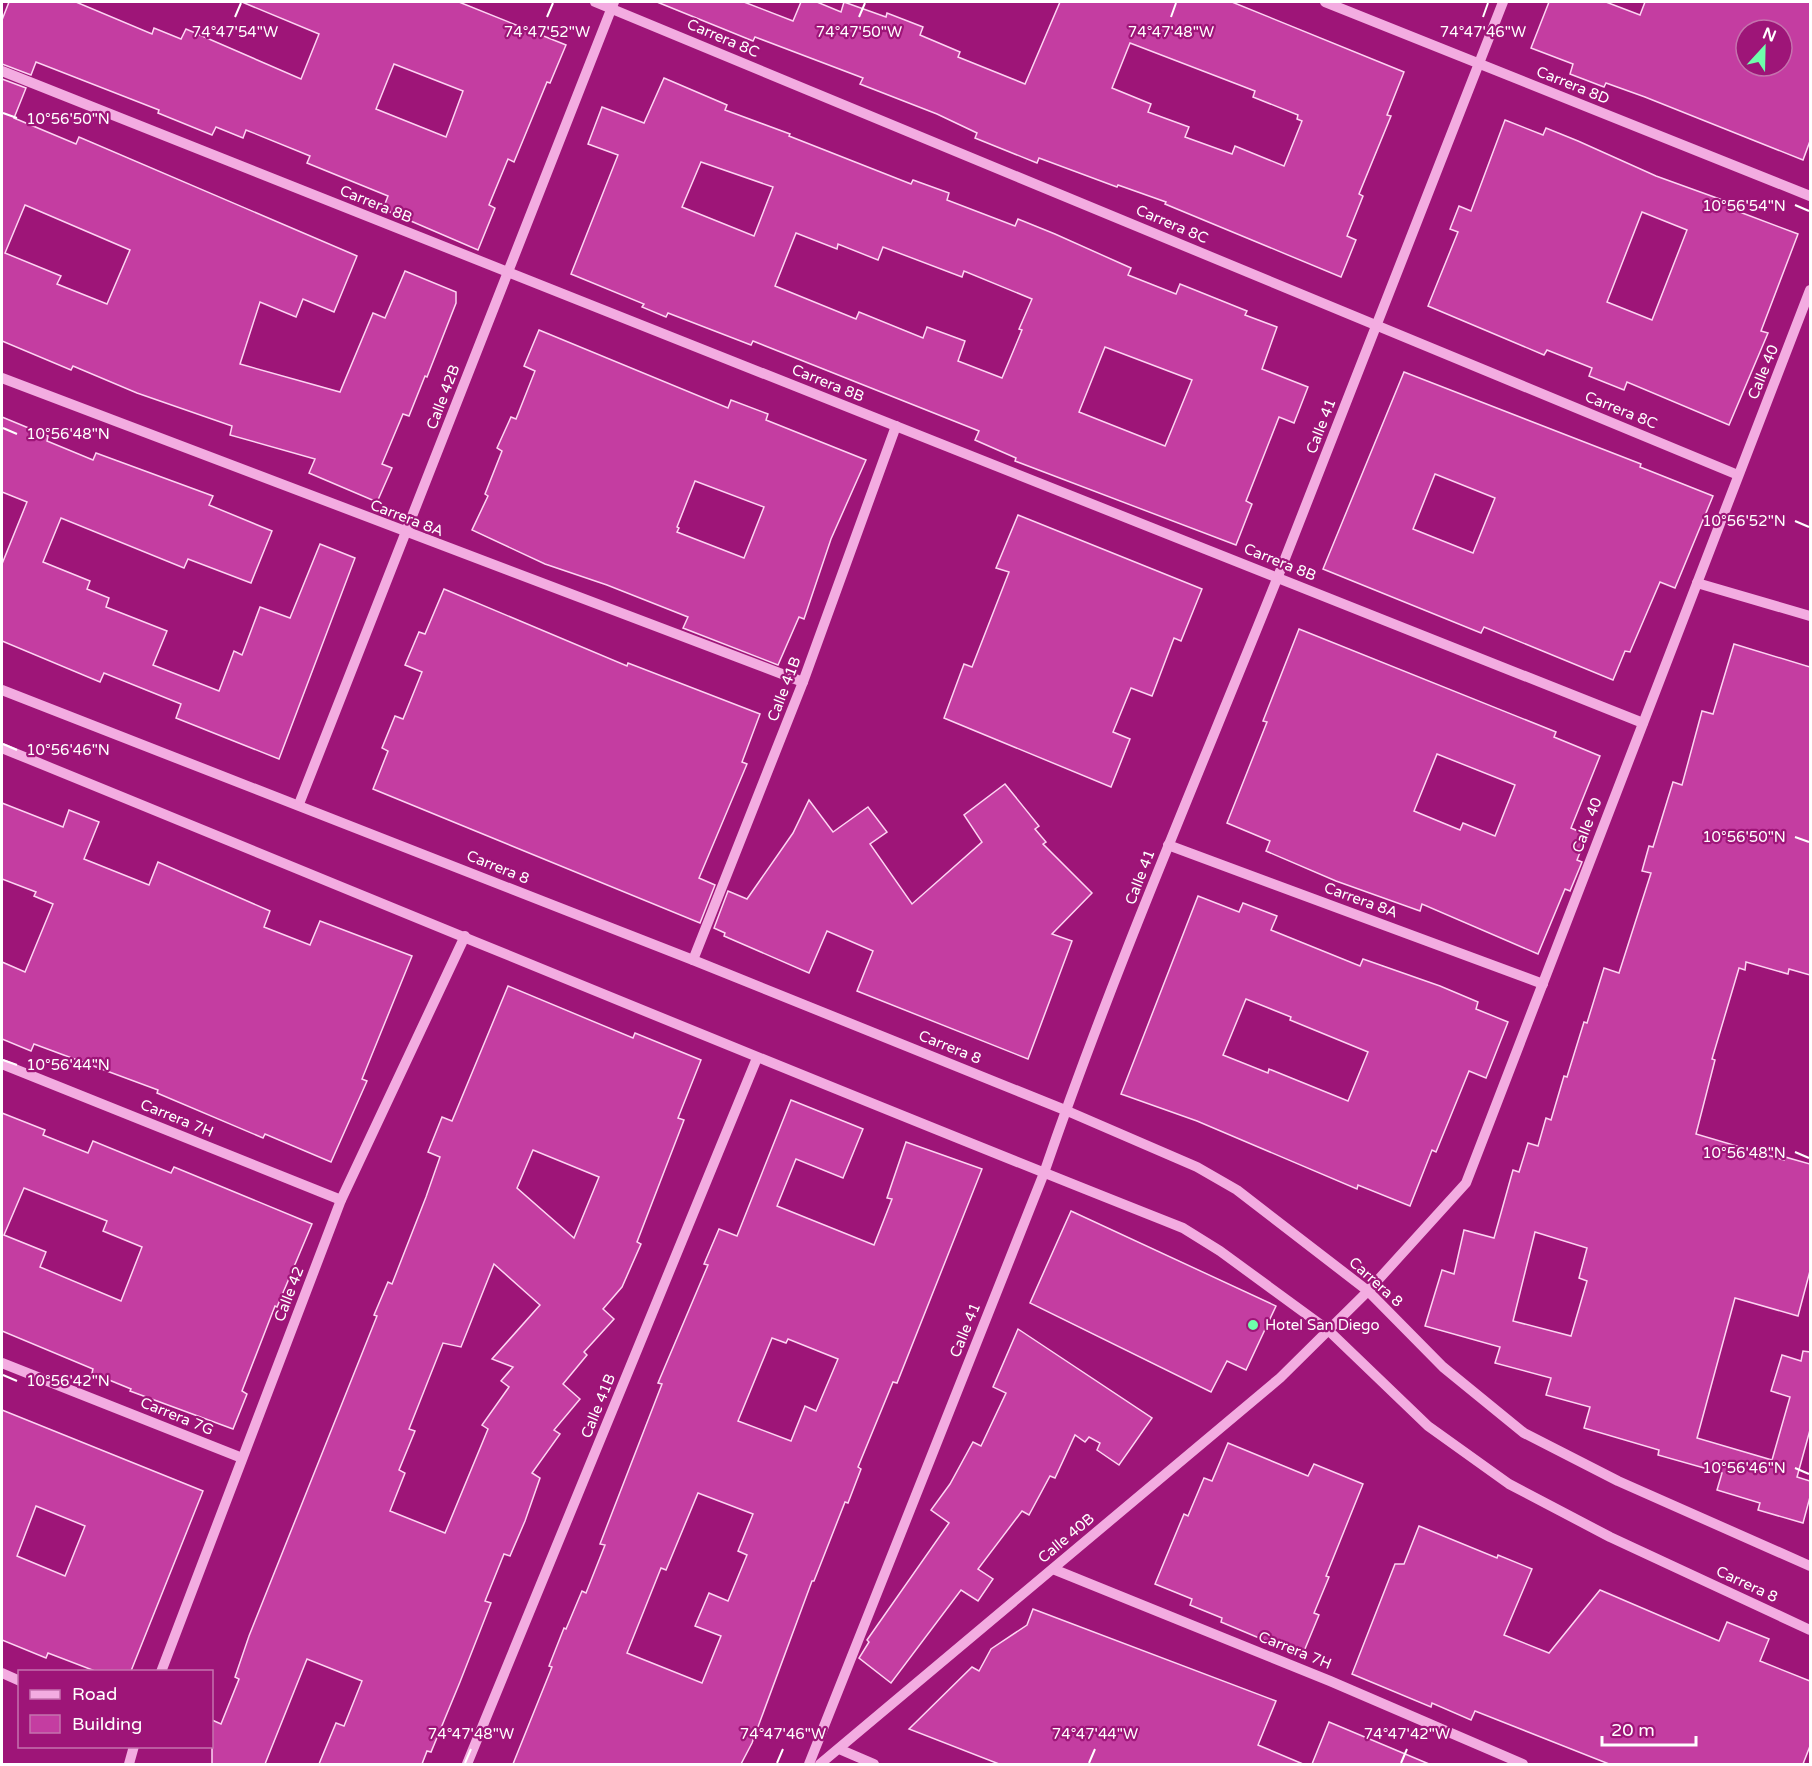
<svg xmlns="http://www.w3.org/2000/svg" width="1812" height="1766" viewBox="0 0 1812 1766" font-family="'Varela Round',sans-serif">
<style>
.building{fill:#c43da1;stroke:#fdd4f3;stroke-width:1.5;fill-rule:evenodd}
.lines{fill:none;stroke-linecap:round;stroke-linejoin:round}
.minor{stroke:#f3ace1;stroke-width:10}
.ticks{fill:none;stroke:#fff;stroke-width:2}
.poi-dot{fill:#6effab;stroke:#9e1578;stroke-width:2}
.labels{text-anchor:middle;dominant-baseline:central;stroke-width:4.5;stroke-linejoin:round;paint-order:stroke}
.street-label{font-size:15px;fill:#fff;stroke:#9e1578}
.poi-label{font-size:15px;fill:#fff;stroke:#9e1578;text-anchor:start}
.ticks-label{font-size:15px;text-anchor:middle;fill:#fff;stroke:#9e1578;stroke-width:4.5;stroke-linejoin:round;paint-order:stroke}
</style>
<rect width="100%" height="100%" fill="#9e1578"/>
<g class="building">
<path d="M9,2H76L152,34L154,28L181,39L186,29L301,79L319,34L242,2H459L566,45L550,83L547,82L514,162L508,159L489,205L495,208L478,250L383,209L388,196L307,163L310,156L246,130L243,138L216,127L212,135L158,113L159,110L36,62L31,75L2,64V20ZM394,64L463,91L446,137L376,109Z"/>
<path d="M657,2H744L793,21L801,2H817L841,12L844,2L886,17L887,13L923,27L920,35L960,52L958,57L1025,84L1060,2H1232L1404,72L1387,115L1391,116L1359,194L1363,196L1347,236L1356,240L1341,277L1165,204L1166,202L1118,185L1117,187L1039,158L1037,163L975,138L977,133L937,114L860,84L863,78L755,37L753,41ZM1130,43L1255,91L1253,97L1298,115L1297,119L1302,121L1284,166L1235,146L1232,154L1185,137L1189,127L1148,112L1151,104L1112,88Z"/>
<path d="M1549,2H1606L1640,15L1645,2H1810V141L1803,160L1645,97L1606,83L1604,87L1570,74L1573,64L1531,48ZM1746,30H1782V66H1746Z"/>
<path d="M664,78L727,105L725,110L790,134L789,136L911,184L913,180L949,193L947,200L1015,226L1018,219L1055,234L1131,268L1128,275L1176,294L1180,284L1247,311L1245,315L1277,327L1262,369L1308,387L1294,423L1279,417L1246,501L1252,504L1236,545L1015,461L1016,458L975,440L979,431L753,341L751,345L668,313L666,317L642,307L644,304L571,274L618,155L588,144L602,107L644,123ZM701,162L773,187L754,236L682,207ZM796,233L837,249L838,244L878,260L883,247L962,277L964,271L1032,299L1019,329L1022,330L1002,378L958,361L965,341L927,327L923,338L859,312L856,319L775,286ZM1105,347L1192,380L1165,446L1079,412Z"/>
<path d="M2,79L26,88L14,118L76,144L79,137L357,256L334,312L303,299L296,317L260,302L240,364L340,392L373,313L385,318L405,271L456,292V303L427,377L425,376L409,416L403,414L382,464L392,468L377,502L309,473L315,459L230,435L232,426L137,393L73,366L71,370L2,341ZM25,205L130,250L107,304L57,284L61,276L5,253Z"/>
<path d="M1505,120L1543,135L1546,128L1578,141L1656,176L1739,206L1737,211L1798,234L1761,331L1768,333L1729,425L1627,382L1624,390L1589,376L1592,368L1547,350L1544,355L1428,306L1458,232L1450,229L1459,206L1471,211ZM1642,212L1687,230L1652,320L1607,302Z"/>
<path d="M539,330L728,408L731,400L768,414L766,420L866,460L831,539L804,619L799,617L778,665L683,628L688,617L607,585L545,564L472,530L488,496L485,494L502,451L497,448L511,417L516,419L535,371L524,366ZM695,481L764,507L744,558L677,532L679,528L677,527Z"/>
<path d="M1404,372L1641,464L1640,467L1713,496L1675,588L1660,582L1630,652L1625,651L1613,680L1484,627L1481,633L1323,569ZM1435,474L1495,498L1473,553L1413,529Z"/>
<polygon points="2,417 48,436 47,441 93,460 96,453 213,496 209,505 272,531 251,583 188,559 184,568 61,518 43,562 90,581 87,589 109,598 106,607 167,631 153,665 219,691 234,651 242,655 260,607 290,618 320,544 355,558 279,759 176,718 181,704 104,673 100,682 2,641 2,564 27,502 2,492"/>
<polygon points="1018,515 1202,589 1181,641 1174,638 1152,696 1131,688 1113,732 1130,739 1111,787 944,718 964,664 972,667 1009,572 996,568"/>
<polygon points="444,589 627,666 628,663 760,714 742,762 747,764 699,878 715,885 700,923 373,789 388,751 382,748 395,716 403,719 422,672 405,665 419,632 425,634"/>
<path d="M1299,629L1556,732L1554,737L1600,756L1571,828L1587,835L1577,860L1582,862L1570,891L1565,889L1538,954L1422,904L1420,911L1336,881L1266,851L1270,841L1227,823L1267,722L1263,721ZM1437,754L1515,785L1495,836L1463,823L1460,830L1414,811Z"/>
<path d="M1734,644L1810,667V975L1789,969L1788,974L1746,962L1745,970L1739,968L1712,1059L1715,1060L1696,1134L1784,1160L1785,1157L1810,1164V1271L1798,1316L1735,1298L1697,1438L1772,1460L1790,1397L1771,1391L1782,1355L1801,1361L1803,1351L1810,1352V1430L1797,1477L1810,1481V1497L1803,1523L1758,1510L1760,1503L1717,1490L1722,1473L1658,1455L1659,1450L1584,1428L1590,1407L1546,1395L1551,1378L1495,1363L1500,1347L1425,1326L1442,1270L1454,1274L1464,1230L1494,1238L1513,1170L1519,1172L1528,1143L1538,1146L1546,1118L1551,1120L1564,1076L1567,1077L1584,1022L1587,1023L1604,968L1619,973L1651,873L1642,871L1649,846L1653,847L1673,782L1682,785L1702,711L1713,714ZM1535,1232L1587,1248L1579,1278L1587,1281L1571,1336L1513,1321Z"/>
<polygon points="1005,784 1039,826 1035,829 1046,842 1043,844 1092,893 1052,934 1072,941 1028,1059 857,991 873,951 827,931 809,973 724,936 725,933 714,928 728,891 747,899 793,833 809,800 833,832 868,807 887,832 870,844 912,904 982,842 964,815"/>
<polygon points="2,803 63,827 69,810 99,822 84,859 149,885 158,862 270,911 264,927 310,945 320,921 412,956 362,1079 367,1081 331,1162 265,1134 263,1138 157,1093 158,1090 34,1044 31,1051 2,1039 2,962 25,972 53,904 34,896 36,892 2,879"/>
<path d="M1198,896L1239,912L1243,903L1277,916L1271,930L1360,966L1363,959L1440,986L1478,1002L1476,1009L1508,1022L1486,1078L1469,1071L1436,1152L1432,1150L1410,1206L1358,1185L1357,1189L1197,1121L1121,1094ZM1246,999L1291,1017L1290,1020L1368,1052L1348,1101L1269,1069L1268,1073L1223,1055Z"/>
<path d="M508,986L633,1038L635,1033L701,1060L678,1118L684,1120L637,1242L641,1244L622,1287L603,1309L614,1319L584,1352L587,1355L563,1384L580,1399L554,1430L560,1434L532,1473L540,1478L525,1521L510,1556L504,1554L485,1601L491,1603L460,1682L431,1752L427,1751L422,1764H319L336,1723L344,1726L362,1681L307,1659L265,1764H212V1720L221,1724L239,1679L235,1677L249,1636L377,1316L374,1315L388,1282L392,1284L426,1197L440,1157L428,1152L442,1117L452,1121ZM533,1150L599,1177L574,1238L517,1188ZM494,1264L540,1305L492,1359L513,1367L501,1381L509,1387L482,1425L488,1429L445,1533L390,1511L405,1473L399,1470L415,1431L409,1429L443,1343L461,1347Z"/>
<path d="M791,1100L863,1129L843,1178L796,1159L777,1206L874,1245L892,1199L887,1198L906,1142L982,1169L897,1383L893,1382L858,1467L861,1469L848,1503L845,1502L814,1581H812L752,1743L741,1764H513L552,1667L549,1666L564,1628L566,1629L582,1591L586,1593L605,1545L600,1544L662,1384L658,1383L708,1265L704,1264L719,1229L737,1236ZM772,1338L786,1343L788,1339L838,1359L816,1411L805,1406L791,1441L738,1421ZM698,1493L753,1514L738,1551L747,1555L728,1601L709,1593L695,1626L721,1636L702,1683L627,1653L661,1568L666,1570Z"/>
<path d="M2,1113L45,1130L43,1135L88,1153L93,1141L171,1173L174,1167L312,1224L277,1307L275,1306L242,1391L247,1394L233,1429L130,1391L131,1389L92,1373L93,1369L2,1331ZM24,1188L107,1221L103,1231L142,1247L121,1301L40,1267L46,1252L4,1235Z"/>
<polygon points="1071,1211 1276,1306 1246,1370 1227,1361 1211,1392 1030,1303"/>
<polygon points="1018,1329 1152,1418 1119,1465 1097,1450 1100,1443 1089,1437 1085,1442 1075,1435 1055,1478 1050,1476 1029,1515 1022,1511 978,1569 993,1579 978,1601 961,1590 891,1683 859,1658 869,1642 867,1640 949,1523 931,1510 950,1484 973,1442 981,1446 1006,1393 993,1387"/>
<path d="M2,1410L203,1491L131,1671H95L48,1653L46,1658L2,1640ZM36,1506L85,1526L65,1576L17,1556Z"/>
<polygon points="1228,1443 1308,1476 1314,1464 1363,1484 1326,1576 1329,1577 1314,1613 1319,1615 1302,1656 1221,1622 1222,1618 1190,1605 1192,1599 1155,1584 1184,1514 1188,1516 1204,1478 1212,1481"/>
<polygon points="1419,1526 1497,1558 1498,1555 1532,1569 1504,1635 1549,1653 1600,1590 1719,1641 1727,1622 1769,1639 1760,1661 1810,1681 1810,1746 1803,1764 1609,1764 1475,1711 1471,1720 1432,1703 1431,1707 1352,1674 1395,1564 1404,1564"/>
<polygon points="1033,1609 1276,1701 1258,1745 1303,1764 999,1764 909,1729 972,1667 979,1671 991,1649 1027,1625"/>
<polygon points="1329,1722 1429,1764 1312,1764"/>
</g>
<g class="lines">
<g class="minor">
<polyline points="595,2 1738,475"/>
<polyline points="1325,2 1810,196"/>
<polyline points="2,71 1643,723"/>
<polyline points="2,378 803,682"/>
<polyline points="1697,583 1810,616"/>
<polyline points="2,690 693,960 1065,1110 1197,1167 1237,1190 1368,1291 1443,1367 1524,1433 1618,1481 1810,1566"/>
<path d="M2,748C395,908 788,1072 1183,1228L1220,1251L1328,1330L1428,1426L1509,1484L1610,1537L1810,1630"/>
<polyline points="299,804 614,2"/>
<polyline points="1168,845 1543,984"/>
<polyline points="693,960 803,682 896,426"/>
<polyline points="2,1064 341,1200"/>
<polyline points="2,1363 242,1458"/>
<polyline points="1053,1569 1330,1681 1523,1764"/>
<polyline points="161,1672 341,1200 465,936"/>
<polyline points="2,1673 20,1681"/>
<polyline points="839,1749 874,1764"/>
<polyline points="129,1764 134,1746"/>
<polyline points="467,1764 757,1058"/>
<path d="M809,1764L1044,1173C1113,972 1198,776 1277,579C1354,387 1428,194 1503,2"/>
<polyline points="820,1764 1280,1378 1368,1291 1466,1183 1810,290"/>
</g>
</g>
<path class="ticks" d="M235,17L241,3M547,17L553,3M859,17L865,3M1171,17L1176,3M1483,17L1488,3M3,113L17,118M1795,205L1809,211M3,428L17,434M1795,521L1809,527M3,744L17,750M1795,837L1809,842M3,1060L17,1065M1795,1152L1809,1158M3,1375L17,1381M1795,1468L1809,1474M465,1763L471,1749M777,1763L783,1749M1089,1763L1095,1749M1401,1763L1407,1749"/>
<circle class="poi-dot" cx="1253" cy="1325" r="6"/>
<g class="labels">
<g class="street-label">
<text transform="translate(723 38) rotate(23)">Carrera 8C</text>
<text transform="translate(1573 85) rotate(22)">Carrera 8D</text>
<text transform="translate(376 204) rotate(22)">Carrera 8B</text>
<text transform="translate(1172 224) rotate(23)">Carrera 8C</text>
<text transform="translate(1763 372) rotate(-68)">Calle 40</text>
<text transform="translate(828 383) rotate(22)">Carrera 8B</text>
<text transform="translate(443 397) rotate(-69)">Calle 42B</text>
<text transform="translate(1621 410) rotate(22)">Carrera 8C</text>
<text transform="translate(1321 426) rotate(-69)">Calle 41</text>
<text transform="translate(407 518) rotate(21)">Carrera 8A</text>
<text transform="translate(1280 562) rotate(22)">Carrera 8B</text>
<text transform="translate(784 689) rotate(-69)">Calle 41B</text>
<text transform="translate(1587 825) rotate(-69)">Calle 40</text>
<text transform="translate(498 867) rotate(22)">Carrera 8</text>
<text transform="translate(1140 877) rotate(-69)">Calle 41</text>
<text transform="translate(1361 900) rotate(20)">Carrera 8A</text>
<text transform="translate(950 1047) rotate(22)">Carrera 8</text>
<text transform="translate(177 1118) rotate(22)">Carrera 7H</text>
<text transform="translate(1376 1282) rotate(42)">Carrera 8</text>
<text transform="translate(289 1294) rotate(-69)">Calle 42</text>
<text transform="translate(965 1330) rotate(-68)">Calle 41</text>
<text transform="translate(598 1406) rotate(-68)">Calle 41B</text>
<text transform="translate(177 1416) rotate(22)">Carrera 7G</text>
<text transform="translate(1066 1538) rotate(-40)">Calle 40B</text>
<text transform="translate(1747 1584) rotate(25)">Carrera 8</text>
<text transform="translate(1295 1650) rotate(22)">Carrera 7H</text>
</g>
<g class="poi-label">
<text x="1265" y="1325">Hotel San Diego</text>
</g>
</g>
<g class="ticks-label">
<text x="235" y="37">74°47'54"W</text>
<text x="547" y="37">74°47'52"W</text>
<text x="859" y="37">74°47'50"W</text>
<text x="1171" y="37">74°47'48"W</text>
<text x="1483" y="37">74°47'46"W</text>
<text x="68" y="124">10°56'50"N</text>
<text x="1744" y="211">10°56'54"N</text>
<text x="68" y="439">10°56'48"N</text>
<text x="1744" y="526">10°56'52"N</text>
<text x="68" y="755">10°56'46"N</text>
<text x="1744" y="842">10°56'50"N</text>
<text x="68" y="1070">10°56'44"N</text>
<text x="1744" y="1158">10°56'48"N</text>
<text x="68" y="1386">10°56'42"N</text>
<text x="1744" y="1473">10°56'46"N</text>
<text x="471" y="1739">74°47'48"W</text>
<text x="783" y="1739">74°47'46"W</text>
<text x="1095" y="1739">74°47'44"W</text>
<text x="1407" y="1739">74°47'42"W</text>
</g>
<rect width="1812" height="1766" fill="none" stroke="#ffffff" stroke-width="6"/>
<rect x="18" y="1670" width="195" height="78" fill="#9e1578" stroke="#c573ae" stroke-width="1.5"/>
<rect x="30" y="1690" width="30" height="9" fill="#f3ace1" stroke="#c573ae" stroke-width="1.5"/>
<text x="72" y="1700" font-size="18" fill="#ffffff">Road</text>
<rect x="30" y="1715" width="30" height="18" fill="#c43da1" stroke="#c573ae" stroke-width="1.5"/>
<text x="72" y="1730" font-size="18" fill="#ffffff">Building</text>
<g transform="translate(1764 48) rotate(22)"><circle r="28" fill="#9e1578" stroke="#c573ae" stroke-width="1.5"/>
<path d="M0-4.5L10 22L0 15L-10 22Z" fill="#6effab"/>
<text y="-9" font-size="16" font-weight="bold" text-anchor="middle" fill="#ffffff">N</text>
</g>
<path d="M1602 1736v9h94v-9" fill="none" stroke="#ffffff" stroke-width="3"/>
<text x="1611" y="1736" font-size="18" fill="#ffffff" stroke="#9e1578" stroke-width="4.5" paint-order="stroke">20 m</text>
</svg>
